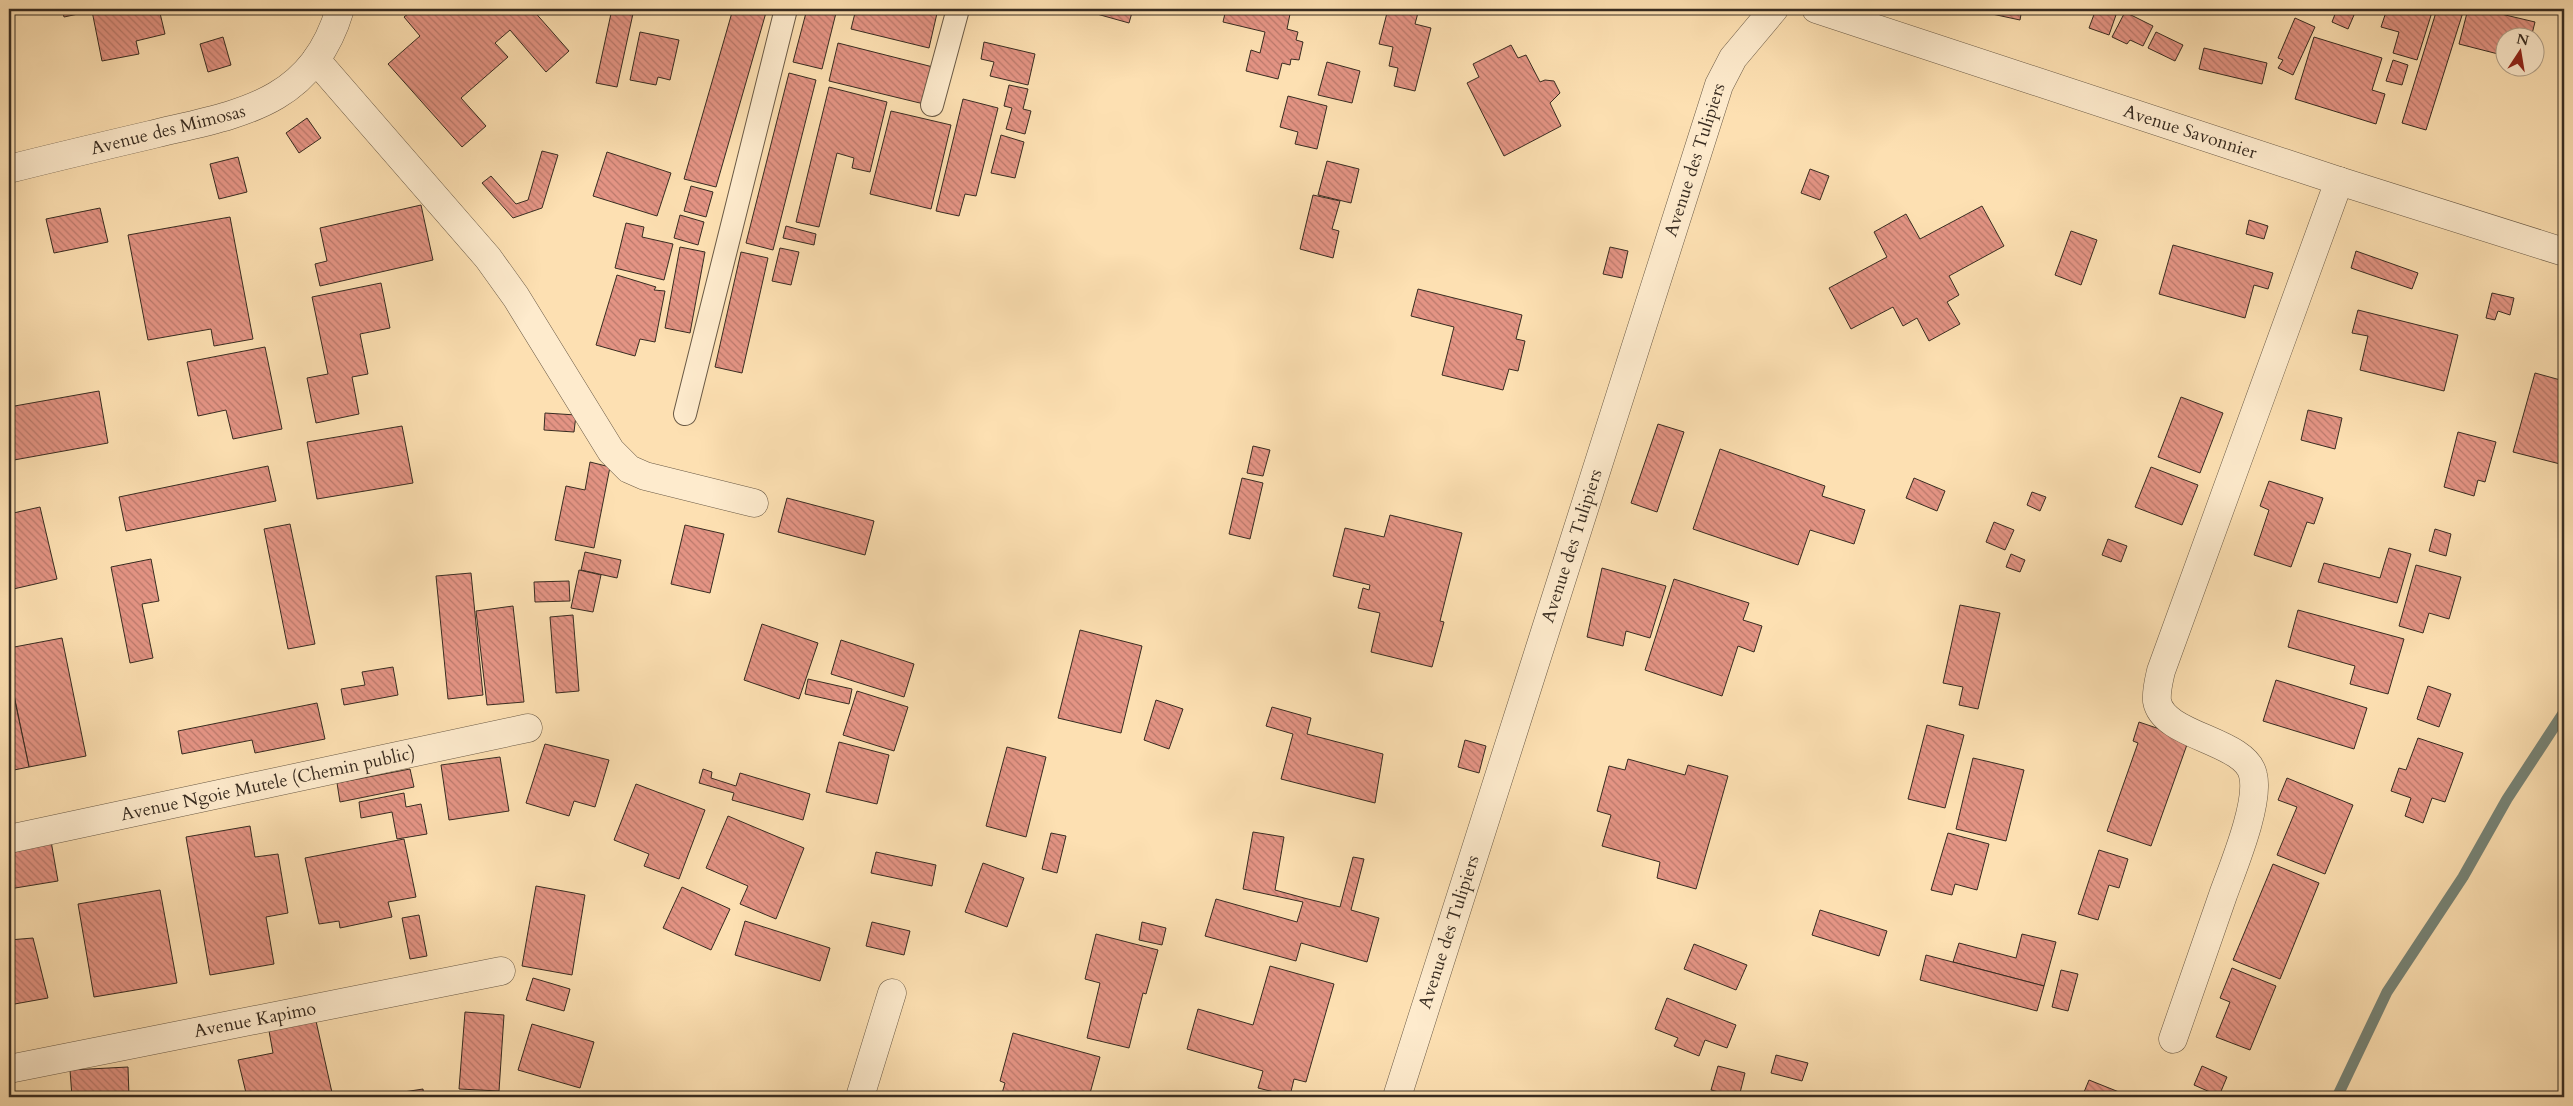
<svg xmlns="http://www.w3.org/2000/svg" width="2573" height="1106" viewBox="0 0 2573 1106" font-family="Cardo,serif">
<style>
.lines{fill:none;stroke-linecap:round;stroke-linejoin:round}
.stream{stroke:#768376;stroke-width:11}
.building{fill:url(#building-back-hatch);stroke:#382c21}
.service-casing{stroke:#695945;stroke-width:24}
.minor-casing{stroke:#695945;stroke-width:29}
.tertiary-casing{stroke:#695945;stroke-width:29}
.service{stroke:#feebcd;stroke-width:22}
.minor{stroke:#feebcd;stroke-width:28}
.tertiary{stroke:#feebcd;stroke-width:28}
.labels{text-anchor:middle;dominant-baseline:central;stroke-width:4;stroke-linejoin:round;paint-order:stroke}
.street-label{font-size:18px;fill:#382c21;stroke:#feebcd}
</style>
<defs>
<pattern id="building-back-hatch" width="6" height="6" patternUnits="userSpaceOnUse" patternTransform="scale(1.25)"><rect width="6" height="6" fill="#e49484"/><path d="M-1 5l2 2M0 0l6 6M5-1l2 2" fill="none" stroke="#ba796c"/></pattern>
</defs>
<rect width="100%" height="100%" fill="#fde0b2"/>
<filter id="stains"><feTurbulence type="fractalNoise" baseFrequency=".004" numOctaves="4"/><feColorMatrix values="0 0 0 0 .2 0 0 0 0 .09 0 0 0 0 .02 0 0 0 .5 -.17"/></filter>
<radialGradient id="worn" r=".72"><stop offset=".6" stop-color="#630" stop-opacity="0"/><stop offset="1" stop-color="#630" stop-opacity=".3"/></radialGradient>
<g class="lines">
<polyline class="stream" points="2337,1097 2387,992 2463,877 2507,799 2564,712"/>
</g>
<g class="building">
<polygon points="62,9 159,9 165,34 136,41 139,54 102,61 92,11 64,17"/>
<polygon points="414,9 532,9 569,51 546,72 510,30 495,43 508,57 461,98 486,126 462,147 388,64 420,36 404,17"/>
<polygon points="612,9 634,9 617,87 596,83"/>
<polygon points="733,9 767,9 716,187 684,179"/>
<polygon points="807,9 837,9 822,69 793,62"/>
<polygon points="856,9 938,9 929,48 851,29"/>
<polygon points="1079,9 1133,9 1129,23"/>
<polygon points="1226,9 1291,9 1287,29 1298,32 1296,40 1303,42 1299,60 1291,59 1290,65 1282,63 1278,79 1246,71 1251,50 1260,53 1265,32 1223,22"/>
<polygon points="1388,9 1419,9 1415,24 1431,28 1415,91 1394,86 1398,68 1389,66 1393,47 1379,44"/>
<polygon points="1978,9 2022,9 2020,20 1978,11"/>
<polygon points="2096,9 2117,12 2109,35 2089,28"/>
<polygon points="2337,9 2354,15 2348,29 2332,22"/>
<polygon points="2387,9 2433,9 2417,60 2393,53 2399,32 2381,27"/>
<polygon points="2437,9 2464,9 2426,130 2402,123"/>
<polygon points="2468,9 2480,9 2535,22 2531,38 2506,38 2506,56 2459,44"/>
<polygon points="2125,12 2153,26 2143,46 2130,40 2127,44 2112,37"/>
<polygon points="2295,18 2315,27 2293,75 2278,68 2283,60 2278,58"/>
<polygon points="640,32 679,40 670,80 658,77 656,85 630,80"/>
<polygon points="2156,32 2183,45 2175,61 2148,48"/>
<polygon points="223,37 231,65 208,72 200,44"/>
<polygon points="2314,37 2382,58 2372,90 2385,94 2376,124 2295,99"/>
<polygon points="984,42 1035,54 1028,85 990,76 994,62 981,59"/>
<polygon points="838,43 933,67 924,104 829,81"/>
<polygon points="1511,45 1518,58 1526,55 1540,82 1545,80 1554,81 1560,93 1550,103 1561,126 1504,156 1467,83 1479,77 1473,64"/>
<polygon points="2204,48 2267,63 2262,84 2199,69"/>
<polygon points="2393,60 2408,65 2402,85 2386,81"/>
<polygon points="1327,62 1360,71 1352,103 1318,95"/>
<polygon points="789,73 816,80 773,250 746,243"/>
<polygon points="1009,85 1028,89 1023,109 1031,111 1025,134 1006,129 1012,108 1004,106"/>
<polygon points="829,87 887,102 870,172 852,168 854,158 837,153 819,227 796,222"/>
<polygon points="1288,96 1327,106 1317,149 1295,144 1298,132 1280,127"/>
<polygon points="963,99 998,108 976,196 965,194 959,216 936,211"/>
<polygon points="891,111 951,125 931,209 870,194"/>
<polygon points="307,118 321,138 299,153 286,133"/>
<polygon points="1001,135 1024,142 1015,178 991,173"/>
<polygon points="542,151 558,155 542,208 513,218 482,183 491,176 516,204 528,200"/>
<polygon points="607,152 671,173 657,216 593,196"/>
<polygon points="238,157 247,192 219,199 210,164"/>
<polygon points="1327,161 1359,169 1351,203 1318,195"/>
<polygon points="1810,169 1829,176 1820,200 1801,193"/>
<polygon points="691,186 713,192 706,217 684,211"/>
<polygon points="1313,195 1340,201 1332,229 1339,231 1333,258 1300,249"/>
<polygon points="421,205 433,260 320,286 315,264 327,261 320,228"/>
<polygon points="1982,206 2004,246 1949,276 1959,295 1947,302 1960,324 1929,341 1917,318 1903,326 1893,307 1851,329 1829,288 1887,257 1874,232 1906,214 1920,239"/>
<polygon points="100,208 108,242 54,253 46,219"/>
<polygon points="680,215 704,222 698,245 674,238"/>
<polygon points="230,217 253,339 214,346 211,329 148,340 128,235"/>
<polygon points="2249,220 2268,226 2264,239 2246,234"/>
<polygon points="626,223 644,227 642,237 673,244 664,280 615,268"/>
<polygon points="786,226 816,234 814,245 783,238"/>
<polygon points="2071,231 2097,240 2081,285 2055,275"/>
<polygon points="2173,245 2273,273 2268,289 2254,285 2245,318 2159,294"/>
<polygon points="680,247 705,252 690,333 665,328"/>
<polygon points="1610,247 1628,251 1622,278 1603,274"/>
<polygon points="780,248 799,252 791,285 772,281"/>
<polygon points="2356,251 2418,273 2412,289 2351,268"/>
<polygon points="741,252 768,258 742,373 715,367"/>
<polygon points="617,275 656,287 654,290 665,291 655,342 640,339 635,356 596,345"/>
<polygon points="381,283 390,328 360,334 368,374 352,377 359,414 316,423 307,378 328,374 312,297"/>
<polygon points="1418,289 1522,315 1516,339 1525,341 1518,371 1509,369 1503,390 1442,375 1454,327 1411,316"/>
<polygon points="2492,293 2514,298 2510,315 2498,311 2495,320 2486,318"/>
<polygon points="2358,310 2458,335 2444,391 2360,370 2368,336 2352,333"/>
<polygon points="265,347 282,429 233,439 226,410 198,416 187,362"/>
<polygon points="2535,373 2564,381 2564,465 2513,452"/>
<polygon points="99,391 108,443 14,460 9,433 9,407"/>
<polygon points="2181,397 2223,413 2200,473 2158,457"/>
<polygon points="2308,410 2342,418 2335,449 2301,440"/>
<polygon points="545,413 576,415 574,432 544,430"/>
<polygon points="1658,424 1684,432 1657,512 1631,503"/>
<polygon points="402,426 413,483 317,499 307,442"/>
<polygon points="2458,432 2496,442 2485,482 2478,480 2474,496 2444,487"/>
<polygon points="1253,446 1270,450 1263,476 1247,473"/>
<polygon points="1720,449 1825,486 1822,496 1865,510 1854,544 1810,530 1798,565 1693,529"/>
<polygon points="590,462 610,467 594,548 555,540 566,486 585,490"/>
<polygon points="268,466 276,501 126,531 119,497"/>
<polygon points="2151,467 2198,485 2182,525 2135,507"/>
<polygon points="1242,478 1263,483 1250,539 1229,534"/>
<polygon points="1914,478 1945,491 1937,511 1906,498"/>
<polygon points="2269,481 2323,498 2314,524 2307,522 2291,567 2254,555 2269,510 2260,506"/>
<polygon points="2032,492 2046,497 2040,511 2027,505"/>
<polygon points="787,498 874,521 865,555 778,532"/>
<polygon points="40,507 57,579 9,590 9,514"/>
<polygon points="1390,515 1462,533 1440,621 1444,622 1432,667 1371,652 1380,613 1358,608 1363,588 1369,590 1370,585 1333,576 1345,528 1384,537"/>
<polygon points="1994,522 2014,530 2005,550 1986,542"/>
<polygon points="290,524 315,644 288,649 264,529"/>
<polygon points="685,525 724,534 710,593 671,584"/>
<polygon points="2435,529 2451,534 2446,556 2429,551"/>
<polygon points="2108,539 2127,546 2121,562 2102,555"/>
<polygon points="2389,548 2411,554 2397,603 2318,582 2324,563 2380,578"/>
<polygon points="585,552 621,560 617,578 581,570"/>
<polygon points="2011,554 2025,560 2020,572 2006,567"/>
<polygon points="151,559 159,601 142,604 153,658 130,663 111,567"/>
<polygon points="2416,565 2461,577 2449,619 2429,613 2423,633 2399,626"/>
<polygon points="1602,568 1666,586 1650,638 1626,631 1623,646 1587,637"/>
<polygon points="579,570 601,575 593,612 571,608"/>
<polygon points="471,573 483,695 448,699 436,576"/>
<polygon points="1674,579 1749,603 1743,620 1762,626 1754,652 1738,646 1722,696 1645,670"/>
<polygon points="569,581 570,601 535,602 534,582"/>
<polygon points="1960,605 2000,613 1978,709 1959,705 1963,687 1943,683"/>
<polygon points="513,606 524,702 487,705 476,611"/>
<polygon points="2298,610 2404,639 2388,694 2350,684 2355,666 2288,647"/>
<polygon points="573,615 579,691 556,693 550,617"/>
<polygon points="762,624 818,643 799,699 744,680"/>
<polygon points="1080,630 1142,646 1121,733 1058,718"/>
<polygon points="62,638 86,756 29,767 9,671 9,648"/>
<polygon points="841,640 914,664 904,697 831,674"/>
<polygon points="393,667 398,695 344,705 341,689 365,685 362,672"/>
<polygon points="808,679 852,689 849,704 805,694"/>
<polygon points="2276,680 2367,708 2354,749 2263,721"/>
<polygon points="2428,686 2451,694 2439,727 2417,719"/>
<polygon points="857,691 908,707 894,751 843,735"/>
<polygon points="13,692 29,767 9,771 9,693"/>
<polygon points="1156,700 1183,709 1169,749 1144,740"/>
<polygon points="317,703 325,739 255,753 252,740 182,754 178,731"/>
<polygon points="1272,707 1311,718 1307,734 1383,754 1375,803 1281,779 1293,734 1266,726"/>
<polygon points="2139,722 2189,739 2151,846 2107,831 2138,743 2133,741"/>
<polygon points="1927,725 1964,735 1945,808 1908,799"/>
<polygon points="2418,738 2463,753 2445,802 2432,798 2423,823 2405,816 2411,798 2391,791 2399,768 2406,770"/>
<polygon points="1465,740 1486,746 1479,773 1458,767"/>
<polygon points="839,742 889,755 877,804 826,792"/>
<polygon points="545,744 609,760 595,807 574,801 569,816 526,803"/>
<polygon points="1007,747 1046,757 1026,837 986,826"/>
<polygon points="500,757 509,811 449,820 441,765"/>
<polygon points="1973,758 2024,770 2006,841 1956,829"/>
<polygon points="1628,759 1685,775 1688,765 1728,776 1696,889 1657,878 1660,862 1602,846 1611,815 1597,811 1609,766 1625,770"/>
<polygon points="410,769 414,787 340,802 337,783"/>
<polygon points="703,769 712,772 711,778 736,786 740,773 810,794 803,820 732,800 734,793 699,783"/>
<polygon points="2287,778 2353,805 2325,874 2277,855 2297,807 2278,800"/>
<polygon points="636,784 705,810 679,879 644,866 649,854 614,840"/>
<polygon points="404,793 406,807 421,804 427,834 397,839 392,812 361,818 359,802"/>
<polygon points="728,816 804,848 776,919 740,904 748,886 706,868"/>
<polygon points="250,826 255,857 278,854 288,913 266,917 274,964 210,975 186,837"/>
<polygon points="1253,832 1284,837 1275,890 1304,898 1340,907 1353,857 1364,859 1351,910 1379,918 1367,962 1301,943 1296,961 1205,936 1216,899 1297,922 1303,902 1243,889"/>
<polygon points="1051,833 1066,836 1057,873 1042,869"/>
<polygon points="1948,833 1989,844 1977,890 1955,884 1952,895 1931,890"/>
<polygon points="404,839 416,897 388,902 392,917 340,928 339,921 319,924 305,858"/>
<polygon points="51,841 58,881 9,889 9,850"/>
<polygon points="2099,850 2128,859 2119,888 2109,885 2098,920 2078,914"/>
<polygon points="876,852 936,865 932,886 871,873"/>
<polygon points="983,863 1024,878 1007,927 965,912"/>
<polygon points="2273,864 2319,883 2280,979 2233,960"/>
<polygon points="536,886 585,895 572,975 522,966"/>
<polygon points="682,887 730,909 711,950 663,928"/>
<polygon points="160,890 177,983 94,997 78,904"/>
<polygon points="1820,910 1887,931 1879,956 1812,935"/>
<polygon points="419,915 427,956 410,959 402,918"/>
<polygon points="745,921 830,948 820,981 735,955"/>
<polygon points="872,922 910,931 904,955 866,946"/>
<polygon points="1142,922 1166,928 1162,945 1139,940"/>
<polygon points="1096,934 1158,950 1146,994 1143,993 1129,1048 1087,1038 1100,983 1085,979"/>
<polygon points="2022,934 2056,942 2044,986 1953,962 1959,943 2016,958"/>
<polygon points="33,938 48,998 9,1005 9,940"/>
<polygon points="1694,944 1747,965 1736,990 1684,969"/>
<polygon points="1926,955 2044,986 2037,1011 1920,980"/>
<polygon points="1270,966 1334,984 1306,1082 1294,1079 1290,1096 1258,1088 1263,1071 1187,1049 1198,1009 1253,1025"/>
<polygon points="2232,968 2276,986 2250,1050 2216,1037 2230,1002 2220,998"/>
<polygon points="2061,970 2078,974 2068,1011 2052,1007"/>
<polygon points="533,978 570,989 564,1011 526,1000"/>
<polygon points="1667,998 1736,1025 1727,1048 1705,1040 1699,1056 1674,1046 1678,1038 1655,1029"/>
<polygon points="465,1012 504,1015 499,1091 459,1089"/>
<polygon points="316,1021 333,1097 247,1097 238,1060 273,1053 269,1031"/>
<polygon points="532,1024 594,1042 580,1088 518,1070"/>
<polygon points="1013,1033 1100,1057 1089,1097 1001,1097 1005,1083 1000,1081"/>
<polygon points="1776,1055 1808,1063 1802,1081 1771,1073"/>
<polygon points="1718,1066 1745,1073 1739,1097 1711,1090"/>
<polygon points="2202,1066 2227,1077 2219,1096 2194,1085"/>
<polygon points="128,1067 129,1097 72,1097 70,1070"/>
<polygon points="2089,1080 2129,1096 2129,1097 2082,1097"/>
<polygon points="423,1089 424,1097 371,1097"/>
</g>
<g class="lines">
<defs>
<g id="service">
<polyline points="932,105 958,9"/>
<polyline points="685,414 786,9"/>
</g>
<g id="minor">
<polyline points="316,60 488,258 516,297 611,451 629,469 645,476 754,503"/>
<path d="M9,169C56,157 103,146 150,135C236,114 311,107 340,9"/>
<polyline points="9,839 528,728"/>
<path d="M2173,1039C2190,991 2206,943 2223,895C2233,867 2260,803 2253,775C2246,740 2163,737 2157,701C2156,691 2159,680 2161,671L2339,181"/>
<polyline points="9,1069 501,971"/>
<polyline points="860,1097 892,993"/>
<polyline points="1397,1097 1719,85 1733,58 1774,9"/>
</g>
<polyline id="tertiary" points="1816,9 2339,181 2564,252"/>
</defs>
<use href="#service" class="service-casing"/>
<use href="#minor" class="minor-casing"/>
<use href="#tertiary" class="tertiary-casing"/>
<use href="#service" class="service"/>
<use href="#minor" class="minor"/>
<use href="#tertiary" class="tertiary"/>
</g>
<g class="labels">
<g class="street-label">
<text transform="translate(168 130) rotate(-14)">Avenue des Mimosas</text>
<text transform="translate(2190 132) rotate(18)">Avenue Savonnier</text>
<text transform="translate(1695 160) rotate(-72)">Avenue des Tulipiers</text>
<text transform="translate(1572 546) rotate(-72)">Avenue des Tulipiers</text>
<text transform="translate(268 784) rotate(-12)">Avenue Ngoie Mutele (Chemin public)</text>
<text transform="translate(1449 932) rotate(-72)">Avenue des Tulipiers</text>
<text transform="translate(255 1020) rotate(-11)">Avenue Kapimo</text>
</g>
</g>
<rect width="2573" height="1106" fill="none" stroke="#fde0b2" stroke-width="30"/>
<rect x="10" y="10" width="2553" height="1086" fill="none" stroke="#382c21" stroke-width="2.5"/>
<rect x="15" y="15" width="2543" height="1076" fill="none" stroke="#382c21"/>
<g transform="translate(2520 52) rotate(12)"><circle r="24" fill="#feebcd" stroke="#af9f88"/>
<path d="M0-4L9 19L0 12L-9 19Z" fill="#8f2418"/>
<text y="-8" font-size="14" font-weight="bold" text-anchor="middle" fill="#382c21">N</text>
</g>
<rect width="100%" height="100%" filter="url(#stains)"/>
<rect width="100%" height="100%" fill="url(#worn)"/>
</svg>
